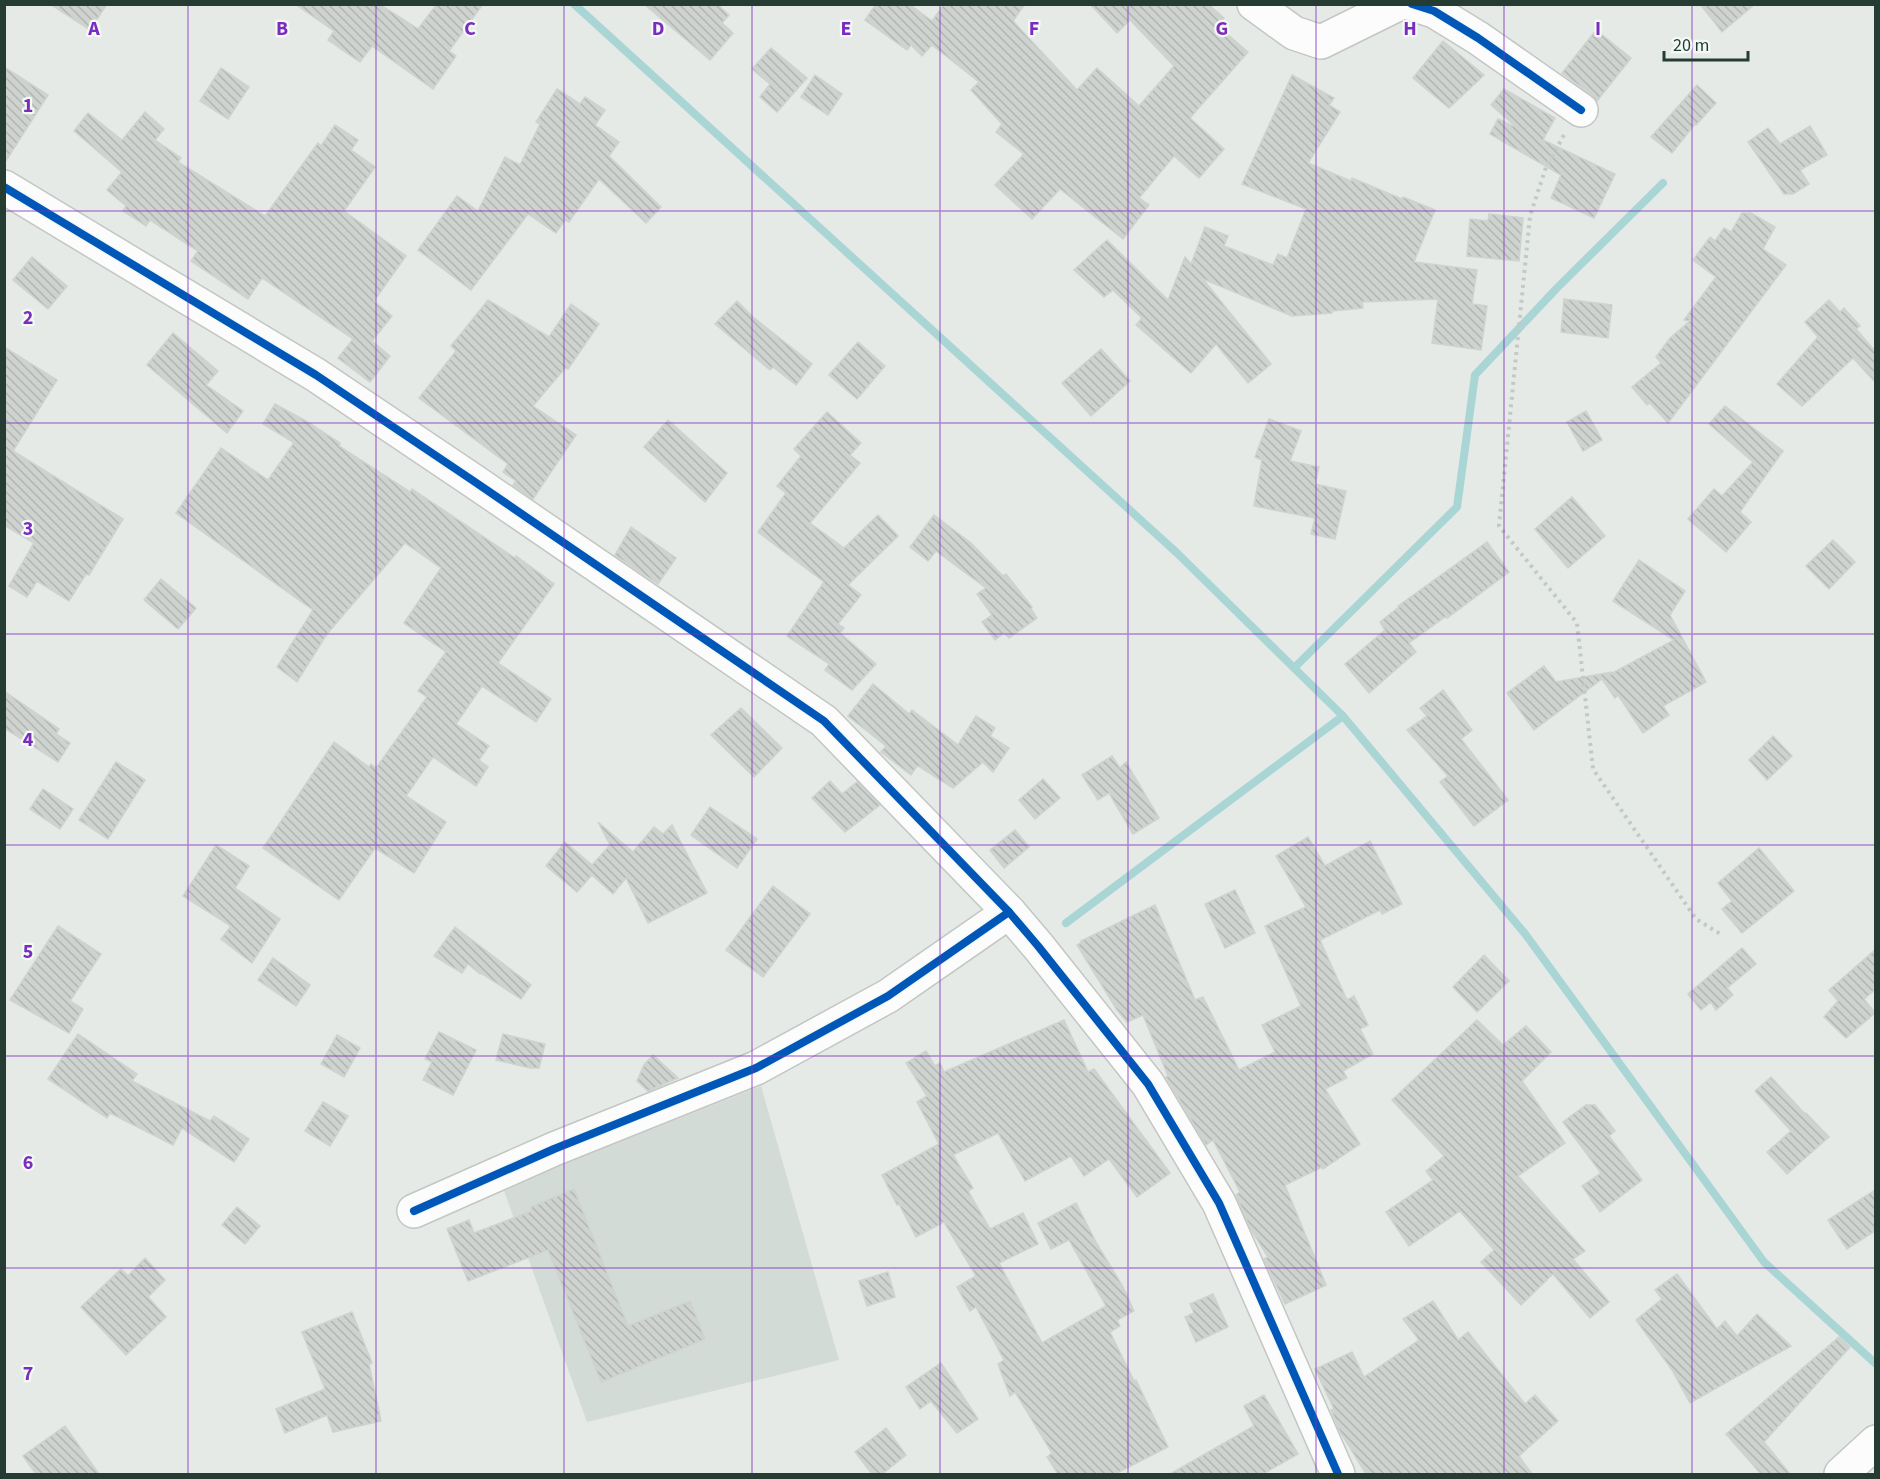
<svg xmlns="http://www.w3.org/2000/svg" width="1880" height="1479" viewBox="0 0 1880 1479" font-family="'Source Sans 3',sans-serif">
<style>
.built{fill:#d3dbd7}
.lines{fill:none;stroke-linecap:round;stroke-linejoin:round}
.stream{stroke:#a9d5d5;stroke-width:8}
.building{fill:url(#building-back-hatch);stroke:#ced3d0;stroke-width:1.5}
.minor-casing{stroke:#c2c7c4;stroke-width:36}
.path{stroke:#c2cac5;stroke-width:4;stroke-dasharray:3 4.5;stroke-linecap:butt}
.minor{stroke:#fbfcfb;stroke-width:33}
.cycleway-casing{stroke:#f3f9f5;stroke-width:11}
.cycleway{stroke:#0057b8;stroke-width:8}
.grid{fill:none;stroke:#7b2cbf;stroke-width:1.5;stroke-opacity:0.55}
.grid-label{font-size:20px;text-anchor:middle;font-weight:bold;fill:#7b2cbf;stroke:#f3f9f5;stroke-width:4.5;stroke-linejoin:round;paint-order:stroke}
</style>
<defs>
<pattern id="building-back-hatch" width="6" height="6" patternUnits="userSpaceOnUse" patternTransform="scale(1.5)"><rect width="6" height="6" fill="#ced3d0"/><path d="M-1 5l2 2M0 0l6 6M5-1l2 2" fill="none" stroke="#b1b6b3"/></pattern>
</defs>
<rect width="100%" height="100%" fill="#e5eae7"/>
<polygon class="built" points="761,1086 839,1360 587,1422 503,1188"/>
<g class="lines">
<g class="stream">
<polyline points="574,4 1177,553 1343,716 1526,935 1764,1262 1876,1364"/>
<polyline points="1294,668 1457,507 1475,375 1557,288 1663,183"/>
<polyline points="1066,923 1343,716"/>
</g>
</g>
<g class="building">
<polygon points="50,4 107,4 90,30"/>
<polygon points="295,4 379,4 418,29 437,4 483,4 449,51 456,56 433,89 372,46 360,62 328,40 334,31"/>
<polygon points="644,4 717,4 729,15 722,23 733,33 710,60"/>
<polygon points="876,4 909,4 932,21 944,4 1025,4 1013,21 1077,90 1097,68 1139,106 1174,66 1130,20 1117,33 1090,4 1208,4 1224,18 1218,26 1248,52 1190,118 1224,149 1199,178 1174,156 1139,198 1149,205 1123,239 1060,189 1032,219 995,185 1024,154 996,132 1002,124 971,90 979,82 932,45 922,56 911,45 907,50 865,20"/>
<polygon points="1700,4 1755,4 1722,32"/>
<polygon points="1596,30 1631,58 1597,101 1592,95 1562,73"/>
<polygon points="1443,41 1484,75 1449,108 1413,78"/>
<polygon points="771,48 807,78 777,112 760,97 770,84 752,69"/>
<polygon points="4,67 48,95 4,164"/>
<polygon points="221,68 249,87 228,119 200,101"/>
<polygon points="815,75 842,94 828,115 801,97"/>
<polygon points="1292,75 1334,98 1329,105 1340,112 1308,163 1351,181 1352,178 1402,199 1403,197 1435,210 1414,262 1477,270 1472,304 1487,306 1481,350 1432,343 1438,299 1362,302 1363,308 1332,311 1332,313 1292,316 1203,279 1271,364 1248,383 1216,344 1191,373 1136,325 1142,318 1113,290 1104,297 1074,270 1107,240 1168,300 1185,257 1191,264 1205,227 1228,236 1224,246 1273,265 1278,254 1287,258 1306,209 1242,184"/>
<polygon points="1697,85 1716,103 1696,125 1695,124 1672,153 1651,137"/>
<polygon points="557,89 580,104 585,97 605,110 595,125 619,142 609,156 661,207 646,223 599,179 569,222 565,220 556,233 528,214 471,290 418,250 457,196 478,211 505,157 520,165 540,124 536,122"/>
<polygon points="1504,89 1555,118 1543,140 1615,174 1594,218 1551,198 1561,175 1490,134 1498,119 1513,126 1514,125 1491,105"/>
<polygon points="145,112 164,129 155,140 181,158 178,162 265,216 318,143 321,146 335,125 358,140 351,150 375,167 344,211 406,256 374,301 392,316 372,341 390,356 370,382 338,358 353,339 262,278 248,299 191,261 198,251 150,220 146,226 123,211 126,206 107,190 122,172 74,131 88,113 122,140"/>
<polygon points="1810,126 1827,155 1800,170 1809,184 1793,194 1784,194 1748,142 1768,128 1780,144"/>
<polygon points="1742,213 1751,213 1775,227 1763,249 1786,265 1668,423 1650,403 1647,405 1632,387 1661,363 1656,357 1670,338 1690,321 1684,320 1716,277 1693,260 1710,237 1715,241 1724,228 1731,232"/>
<polygon points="1489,214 1523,218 1519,261 1467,256 1470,219 1488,221"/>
<polygon points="32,257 67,286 48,309 13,280"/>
<polygon points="1564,299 1612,305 1608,338 1561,332"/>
<polygon points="488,300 549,337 571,304 599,324 568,369 565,368 533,406 576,435 533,499 513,485 516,481 503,472 508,464 419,398 456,351 451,346"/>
<polygon points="1829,300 1840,312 1844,308 1860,326 1856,329 1875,351 1875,382 1853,358 1802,406 1777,384 1818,337 1805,322"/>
<polygon points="737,301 753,317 812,364 796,385 773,367 770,370 715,324"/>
<polygon points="173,333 218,371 206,385 243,411 227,433 147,365"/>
<polygon points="858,342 885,366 857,399 829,375"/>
<polygon points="4,347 57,380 13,451 123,519 89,575 86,574 69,601 37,581 27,597 9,586 34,543 4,525"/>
<polygon points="1101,349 1130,381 1091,416 1062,383"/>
<polygon points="275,404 306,421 340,443 339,446 410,492 412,489 515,558 516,556 554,584 498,663 551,699 536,722 482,686 456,724 489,746 479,760 488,767 476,786 433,757 406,796 446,822 414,873 375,848 339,900 263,848 334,742 369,767 371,764 376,768 427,697 418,691 446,652 404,623 441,568 405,543 327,634 297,682 277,667 313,610 176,513 221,448 268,480 293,444 293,442 263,424"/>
<polygon points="1725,406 1783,451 1740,512 1751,522 1726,552 1688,519 1714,489 1722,496 1753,462 1709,424"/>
<polygon points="1586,411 1602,440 1583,451 1567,422"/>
<polygon points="827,412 861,443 850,455 860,463 810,523 844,548 878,515 898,536 848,585 861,595 838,624 844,628 840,633 876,664 852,690 825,670 829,664 787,636 824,582 758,532 786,493 777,486 801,456 794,449"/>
<polygon points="1269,419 1301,431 1290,461 1319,467 1315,484 1346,491 1335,539 1311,534 1315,518 1254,506 1262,460 1255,457"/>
<polygon points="668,420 727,473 705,502 644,447"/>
<polygon points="1572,497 1605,536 1568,568 1535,529"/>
<polygon points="934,515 971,543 1003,576 1006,574 1032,607 1031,609 1037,618 1009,638 1004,633 995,640 982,622 992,615 977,594 986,588 936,551 928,561 910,547"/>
<polygon points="631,527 676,558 658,584 615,555"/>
<polygon points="1833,540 1855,562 1829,589 1806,566"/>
<polygon points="1487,542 1509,572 1447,618 1445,617 1409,643 1416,652 1369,693 1345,664 1385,630 1380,622 1399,607 1398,606"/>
<polygon points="1639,560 1685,591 1670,615 1706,682 1663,706 1669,715 1643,733 1618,695 1615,698 1602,679 1534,730 1507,693 1544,666 1556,682 1612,672 1605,677 1674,640 1613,601"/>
<polygon points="161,579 196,608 178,629 144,600"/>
<polygon points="873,684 909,714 912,710 958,745 976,716 995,728 990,736 1009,748 993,772 983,762 953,788 920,767 917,766 911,775 881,752 886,746 848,716"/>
<polygon points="1443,690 1472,730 1461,739 1508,800 1474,826 1440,782 1448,776 1407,730 1427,716 1420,708"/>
<polygon points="4,691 59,729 56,734 70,743 58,762 4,728"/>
<polygon points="741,708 782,748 754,777 711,735"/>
<polygon points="1773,736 1792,756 1767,780 1749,760"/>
<polygon points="1112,756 1120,768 1126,762 1159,818 1133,834 1109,793 1098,800 1082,775"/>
<polygon points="116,762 145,780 108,839 79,820"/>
<polygon points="1043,779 1060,798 1035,819 1019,800"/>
<polygon points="830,781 842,794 857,782 880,805 845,832 812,798"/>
<polygon points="43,789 73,809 60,829 30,809"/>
<polygon points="710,807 757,839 737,868 691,835"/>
<polygon points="598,822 633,852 654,827 663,834 672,825 707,893 648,923 626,878 613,894 592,875 577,892 546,866 565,842 592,865 610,845"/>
<polygon points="1015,830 1029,847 1004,868 990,850"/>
<polygon points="1308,837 1325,866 1370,841 1402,904 1382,914 1380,910 1320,940 1347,1000 1354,996 1368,1025 1360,1029 1373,1054 1343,1071 1347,1078 1325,1089 1360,1144 1323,1169 1322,1167 1285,1185 1326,1285 1285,1304 1264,1259 1268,1257 1250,1228 1236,1195 1240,1192 1213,1140 1206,1145 1166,1077 1168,1076 1143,1015 1127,1022 1117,1010 1077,945 1082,942 1081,941 1155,905 1195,1000 1203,997 1239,1070 1275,1052 1262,1025 1301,1006 1265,926 1306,907 1276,856"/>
<polygon points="216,845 249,866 235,888 280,919 252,963 221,939 231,926 183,896"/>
<polygon points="1759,848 1794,891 1742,933 1722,909 1732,901 1718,883"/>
<polygon points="773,886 810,914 763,977 726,950"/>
<polygon points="1235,890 1255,933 1225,948 1205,904"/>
<polygon points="58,926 101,954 70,1001 83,1009 69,1033 10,1000"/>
<polygon points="455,927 531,985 521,999 481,973 480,974 468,964 462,973 434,956"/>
<polygon points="1742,948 1756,964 1727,988 1733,995 1716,1010 1711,1002 1701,1010 1688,994"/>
<polygon points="1875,950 1875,990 1864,999 1875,1013 1846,1038 1824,1017 1838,1001 1829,990"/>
<polygon points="1484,955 1509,981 1477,1012 1453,987"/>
<polygon points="273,958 310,985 296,1006 258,980"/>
<polygon points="1064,1020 1088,1072 1094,1069 1170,1173 1137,1197 1109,1159 1084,1176 1071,1156 1025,1181 998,1133 953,1155 973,1188 968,1191 990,1229 1023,1213 1038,1244 999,1263 1042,1343 1106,1306 1069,1240 1051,1249 1038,1223 1076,1203 1097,1244 1122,1285 1134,1311 1117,1320 1120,1326 1110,1332 1134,1381 1136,1380 1168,1447 1115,1474 1058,1474 1047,1457 1052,1453 1015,1392 1010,1396 998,1364 1004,1360 976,1307 970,1311 957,1287 976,1276 944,1222 916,1237 899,1204 897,1205 882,1175 939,1144 917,1102 927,1096 906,1063 926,1051 935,1066 940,1063 944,1072"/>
<polygon points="1477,1020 1503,1045 1526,1026 1551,1052 1522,1081 1565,1143 1518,1176 1585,1251 1573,1259 1609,1302 1590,1318 1553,1274 1521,1305 1481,1262 1494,1250 1460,1211 1409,1246 1386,1212 1433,1180 1426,1171 1444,1156 1392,1100"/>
<polygon points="439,1032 476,1050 453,1095 423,1080 432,1062 425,1059"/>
<polygon points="78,1034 137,1074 132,1081 210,1121 214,1116 249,1139 234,1162 182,1128 173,1145 110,1113 107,1118 48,1079"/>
<polygon points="503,1034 545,1044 539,1068 530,1068 496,1060"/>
<polygon points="337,1035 360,1048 344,1077 321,1064"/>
<polygon points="653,1055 678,1078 648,1091 637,1081 644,1065"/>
<polygon points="1771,1077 1805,1114 1806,1113 1829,1137 1787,1174 1767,1152 1791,1131 1755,1091"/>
<polygon points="323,1102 348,1116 330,1146 305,1131"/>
<polygon points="1586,1105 1595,1105 1615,1131 1609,1136 1642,1180 1600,1212 1582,1186 1601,1173 1563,1122"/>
<polygon points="574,1189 628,1326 690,1301 705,1339 601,1382 548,1250 468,1281 447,1229 469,1220 474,1233 532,1211 531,1207"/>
<polygon points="1875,1190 1875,1231 1847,1249 1828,1220"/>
<polygon points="237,1207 260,1226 245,1244 222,1225"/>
<polygon points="145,1258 165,1280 148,1297 166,1317 126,1355 81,1307 121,1269 128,1276"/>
<polygon points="888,1272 895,1297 867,1306 859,1281"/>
<polygon points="1677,1274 1717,1329 1725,1321 1737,1336 1757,1314 1791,1346 1690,1403 1672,1370 1636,1320 1662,1299 1655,1290"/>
<polygon points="1213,1294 1228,1327 1196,1342 1185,1317 1194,1313 1190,1304"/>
<polygon points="1433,1301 1458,1340 1468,1332 1525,1404 1535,1395 1558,1421 1519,1456 1532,1474 1366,1474 1339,1430 1331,1410 1334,1409 1315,1369 1352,1352 1364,1377 1419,1340 1403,1319"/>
<polygon points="352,1312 372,1363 369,1364 381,1421 333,1432 327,1415 285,1433 276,1409 325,1389 302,1332"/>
<polygon points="1839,1337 1850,1347 1764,1442 1790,1474 1761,1474 1726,1434"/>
<polygon points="941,1363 978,1419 957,1433 931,1401 920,1409 906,1387"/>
<polygon points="1264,1395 1298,1454 1263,1474 1170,1474 1254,1426 1244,1406"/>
<polygon points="65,1426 72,1436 99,1474 36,1474 23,1456"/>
<polygon points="886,1428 906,1455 882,1474 872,1474 855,1452"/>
</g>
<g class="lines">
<defs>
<g id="minor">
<polyline points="1254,4 1294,33 1321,42 1398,4"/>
<polyline points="1412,4 1434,11 1478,38 1581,110"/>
<polyline points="4,187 316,375 475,482 824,721 1009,912 1038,946 1148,1084 1219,1203 1338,1474"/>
<polyline points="414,1211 554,1149 756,1068 888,996 1009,912"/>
<polyline points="1841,1474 1876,1442"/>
</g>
</defs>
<use href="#minor" class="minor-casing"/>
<polyline class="path" points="1564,135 1546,167 1530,216 1499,526 1577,623 1593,769 1696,919 1722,935"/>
<use href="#minor" class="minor"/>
<defs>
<g id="cycleway">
<polyline points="1412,4 1434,11 1478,38 1581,110"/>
<polyline points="4,187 316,375 475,482 824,721 1009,912 1038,946 1148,1084 1219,1203 1338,1474"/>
<polyline points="414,1211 554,1149 756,1068 888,996 1009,912"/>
</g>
</defs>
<use href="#cycleway" class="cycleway-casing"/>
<use href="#cycleway" class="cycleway"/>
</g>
<path class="grid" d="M188,4V1474M376,4V1474M564,4V1474M752,4V1474M940,4V1474M1128,4V1474M1316,4V1474M1504,4V1474M1692,4V1474M4,211H1876M4,423H1876M4,634H1876M4,845H1876M4,1056H1876M4,1268H1876"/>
<g class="grid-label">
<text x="94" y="35">A</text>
<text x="282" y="35">B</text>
<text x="470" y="35">C</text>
<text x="658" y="35">D</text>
<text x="846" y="35">E</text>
<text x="1034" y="35">F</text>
<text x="1222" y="35">G</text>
<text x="1410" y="35">H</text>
<text x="1598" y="35">I</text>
<text x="28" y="112">1</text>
<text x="28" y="324">2</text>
<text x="28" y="535">3</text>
<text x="28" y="746">4</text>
<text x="28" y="958">5</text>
<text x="28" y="1169">6</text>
<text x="28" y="1380">7</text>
</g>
<rect width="1880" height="1479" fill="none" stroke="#243c32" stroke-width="12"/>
<path d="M1664 51v9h84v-9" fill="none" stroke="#243c32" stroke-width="3"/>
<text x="1673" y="51" font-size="18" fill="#243c32" stroke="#f3f9f5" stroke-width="4.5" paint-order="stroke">20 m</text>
</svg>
